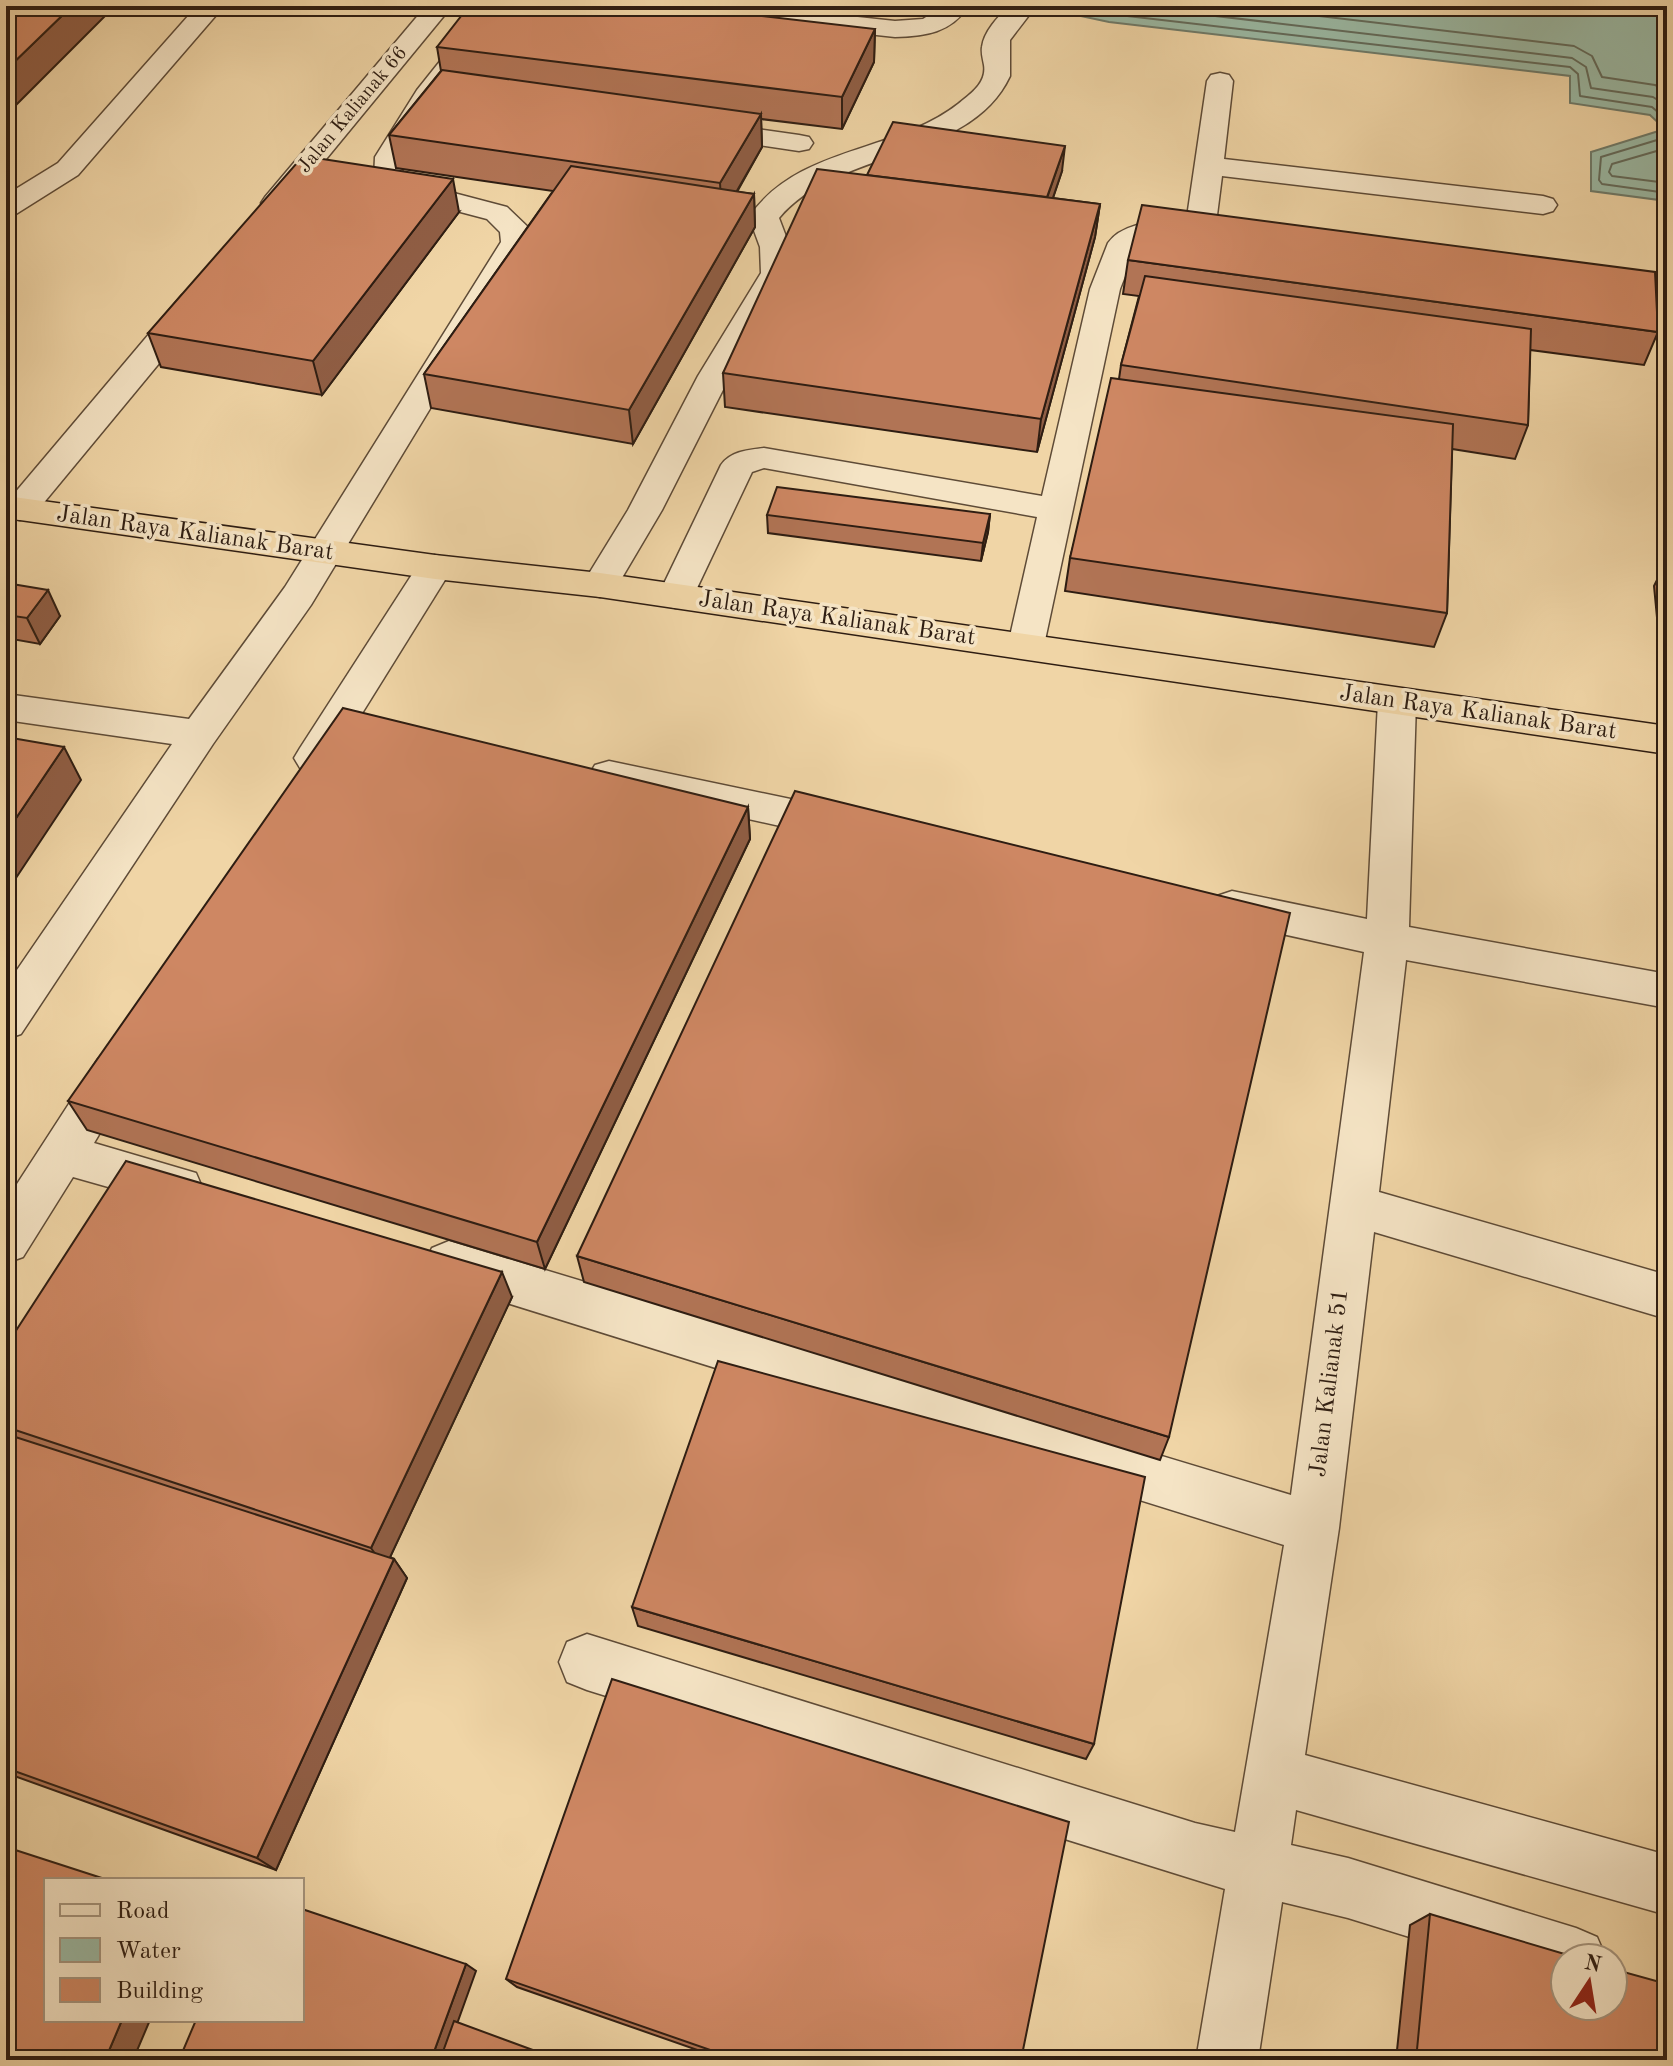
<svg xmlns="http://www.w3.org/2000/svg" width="1673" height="2066" viewBox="0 0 1673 2066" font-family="'Old Standard TT',serif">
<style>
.water{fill:#9bb9a4;stroke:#6f7b6a;stroke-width:2}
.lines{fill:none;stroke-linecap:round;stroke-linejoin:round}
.shore{stroke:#646b5b;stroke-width:2}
.minor-casing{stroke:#5e4b37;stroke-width:3}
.highway-casing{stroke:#2e1d12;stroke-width:3}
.minor{fill:#f5e4c5;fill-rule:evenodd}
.highway{fill:#f0d5a6;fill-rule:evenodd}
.wall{fill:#b17455;stroke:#2e1d12;stroke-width:2}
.shaded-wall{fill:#905e45;stroke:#2e1d12;stroke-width:2}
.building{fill:#ce8763;stroke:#2e1d12;stroke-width:2}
.labels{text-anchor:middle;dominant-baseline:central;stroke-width:7;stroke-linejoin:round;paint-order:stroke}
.far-street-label{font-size:20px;fill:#2e1d12;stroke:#f5e4c5}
.street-label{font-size:24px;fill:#2e1d12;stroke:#f5e4c5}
</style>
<rect width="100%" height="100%" fill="#f0d5a6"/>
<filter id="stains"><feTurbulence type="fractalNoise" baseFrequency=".0025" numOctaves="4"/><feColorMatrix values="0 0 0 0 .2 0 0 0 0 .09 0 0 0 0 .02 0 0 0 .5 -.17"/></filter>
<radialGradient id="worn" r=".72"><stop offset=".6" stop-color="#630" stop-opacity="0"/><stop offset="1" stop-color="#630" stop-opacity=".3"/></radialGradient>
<polygon class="water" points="1056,6 1667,6 1667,201 1591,191 1591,152 1665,129 1650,115 1570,103 1570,76 1109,22 1057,11"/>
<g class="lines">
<g class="shore">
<polyline points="1074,6 1110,14 1570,67 1578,74 1580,96 1652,107 1667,120"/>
<polyline points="1131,6 1572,58 1586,67 1591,88 1653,97 1667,106"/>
<polyline points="1234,6 1574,46 1592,56 1602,77 1655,85 1667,90"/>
<polyline points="1667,137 1601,157 1599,180 1602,184 1667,193"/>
<polyline points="1667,148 1612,164 1609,172 1612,176 1667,183"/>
</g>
<defs>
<g id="minor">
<polygon points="197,6 224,6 78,175 16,214 6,217 6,195 58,163"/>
<polygon points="426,6 452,6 285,209 275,212 265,209 261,203 265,197"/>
<polygon points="484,6 510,6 442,93 403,157 402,176 412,182 507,207 530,229 531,242 311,605 213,744 21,1034 6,1039 6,986 172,744 6,720 6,694 189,719 285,587 501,242 500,232 487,219 392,194 374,179 375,157 417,90"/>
<path d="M672,6H755L895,21L923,19L943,6H969C950,33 926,36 895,37L685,14L676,11Z"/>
<path d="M1009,6H1036L1010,40V76C969,163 838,147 779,218L790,247L791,273L730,376L662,510L613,593L600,597L587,593L582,585L628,510L698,376L761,273L760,247L749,217C799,145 894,154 958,104C970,94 987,83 984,65C983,59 981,53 982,47C984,31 998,17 1009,6Z"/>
<path d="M1220,73L1229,75L1233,81L1224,159L1543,196L1553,199L1557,205L1553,211L1543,214L1222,176L1216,223L1211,229L1154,240L1136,248L1120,289L1044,645L1039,654L1026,658L1013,654L1008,645L1037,517L764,468L752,472L689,605L676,608L663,605L658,596L721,465C731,451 748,450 764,448L1042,496L1090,289L1108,243C1123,221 1163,221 1187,217L1207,81L1211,75Z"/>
<polygon points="702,121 799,135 809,137 813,143 809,149 799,151 692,135 688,129 692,123"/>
<polygon points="193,293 204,295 208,302 204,309 32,517 20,520 8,517 8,501 182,295"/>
<polygon points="435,555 448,559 453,567 328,768 314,772 300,768 294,758 300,748 422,559"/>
<polygon points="1397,689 1410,693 1416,702 1409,927 1667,974 1667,1008 1406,960 1379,1192 1667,1275 1667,1319 1374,1232 1339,1528 1305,1755 1667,1855 1667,1915 1296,1810 1291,1845 1348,1858 1576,1928 1597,1937 1606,1958 1565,1958 1565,1985 1348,1918 1282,1902 1258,2060 1196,2060 1225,1889 587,1690 567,1682 559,1662 567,1642 587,1634 1195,1823 1235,1832 1284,1545 449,1285 432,1278 425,1263 432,1248 449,1241 1291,1495 1364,952 1232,923 1217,918 1211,907 1217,896 1232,891 1367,919 1378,702 1384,693"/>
<polygon points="609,761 843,810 857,814 863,825 857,836 843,840 595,785 589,775 595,765"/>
<polygon points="114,1053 130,1059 136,1072 94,1143 196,1173 202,1187 196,1201 179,1207 73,1177 23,1257 6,1263 6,1201 98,1059"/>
</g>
<polygon id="highway" points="6,496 435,555 600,573 1667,726 1667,754 600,597 435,579 6,518"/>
</defs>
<use href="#minor" class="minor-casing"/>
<use href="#highway" class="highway-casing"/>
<use href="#minor" class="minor"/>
<use href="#highway" class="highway"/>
</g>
<g class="wall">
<polygon points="875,29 874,62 842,129 761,119 762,147 737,192 754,194 755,227 633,444 431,408 424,374 553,191 396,168 389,135 441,71 437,47"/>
<polygon points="1062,171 1053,198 1100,204 1095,237 1037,452 725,407 723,373 867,175"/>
<polygon points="459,212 322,395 161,367 148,333"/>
<polygon points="1128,260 1658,332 1644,365 1530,350 1528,425 1515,459 1452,449 1447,613 1434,647 1065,591 1070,558 1119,379 1121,365 1139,296 1123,294"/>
<polygon points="990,514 988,532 981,561 768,533 767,515"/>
<polygon points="1663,568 1667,568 1667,670 1662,670 1654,586"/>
<polygon points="6,583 60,616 40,644 6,638"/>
<polygon points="748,807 750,839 545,1269 87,1130 68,1101"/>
<polygon points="577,1256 1169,1437 1160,1460 584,1282"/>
<polygon points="512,1297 390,1557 394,1559 407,1578 276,1870 6,1773 6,1346"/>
<polygon points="632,1607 1094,1744 1086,1759 638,1626"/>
<polygon points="1430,1914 1667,2060 1396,2060 1410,1925"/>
<polygon points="506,1979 1021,2060 726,2060 517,1987"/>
</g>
<g class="shaded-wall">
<polygon points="72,6 115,6 6,115 6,70"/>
<polygon points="875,29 874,62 842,129 842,97"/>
<polygon points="761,114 762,147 722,217 720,183"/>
<polygon points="1065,146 1062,171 1043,227 1046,201"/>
<polygon points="453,179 459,212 322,395 313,361"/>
<polygon points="754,194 755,227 633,444 629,410"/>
<polygon points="1100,204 1095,237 1037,452 1041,419"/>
<polygon points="990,514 988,532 981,561 983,543"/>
<polygon points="48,590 60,616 40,644 27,618"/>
<polygon points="64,747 81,780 6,893 6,833"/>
<polygon points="748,807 750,839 545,1269 537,1242"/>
<polygon points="502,1272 512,1297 385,1568 371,1548"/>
<polygon points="394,1559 407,1578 276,1870 257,1858"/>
<polygon points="466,1964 476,1971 444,2060 431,2060"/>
<polygon points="122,2020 150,2020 133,2060 105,2060"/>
</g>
<g class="building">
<polygon points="6,6 72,6 6,70"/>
<polygon points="469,6 675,6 875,29 842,97 437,47"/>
<polygon points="442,70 761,114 720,183 389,135"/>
<polygon points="893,122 1065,146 1047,197 867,175"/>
<polygon points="303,156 453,179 313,361 148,333"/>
<polygon points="571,166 754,194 629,410 424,374"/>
<polygon points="817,169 1100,204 1041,419 723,373"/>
<polygon points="1142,205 1655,272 1658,332 1128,260"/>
<polygon points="1145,276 1531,329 1528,425 1121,365"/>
<polygon points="1111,378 1453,424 1447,613 1070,558"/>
<polygon points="777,487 990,514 983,543 767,515"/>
<polygon points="1663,568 1667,568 1667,607"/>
<polygon points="6,583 48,590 27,618 6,615"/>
<polygon points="343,708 748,807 537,1242 68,1101"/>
<polygon points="6,737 64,747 6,833"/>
<polygon points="795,791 1290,913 1169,1437 577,1256"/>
<polygon points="126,1161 502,1272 371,1548 6,1427 6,1346"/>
<polygon points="718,1361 1145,1477 1094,1744 632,1607"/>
<polygon points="6,1434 394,1559 257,1858 6,1768"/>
<polygon points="612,1679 1069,1822 1021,2060 739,2060 506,1979"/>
<polygon points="6,1847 108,1880 46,1880 46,2020 122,2020 105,2060 6,2060"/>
<polygon points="302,1909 466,1964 431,2060 179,2060 196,2020 302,2020"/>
<polygon points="1430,1914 1578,1958 1565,1958 1565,2006 1613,2006 1613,1969 1667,1984 1667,2060 1416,2060"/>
<polygon points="454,2021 560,2060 440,2060"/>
</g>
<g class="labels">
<g class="far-street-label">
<text transform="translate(353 110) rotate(-50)">Jalan Kalianak 66</text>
</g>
<g class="street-label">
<text transform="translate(195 534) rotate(8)">Jalan Raya Kalianak Barat</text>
<text transform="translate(837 619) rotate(8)">Jalan Raya Kalianak Barat</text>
<text transform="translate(1478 713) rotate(8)">Jalan Raya Kalianak Barat</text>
<text transform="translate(1330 1383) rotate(-83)">Jalan Kalianak 51</text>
</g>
</g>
<rect width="1673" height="2066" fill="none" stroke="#f0d5a6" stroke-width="32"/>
<rect x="8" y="8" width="1657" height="2050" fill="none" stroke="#2e1d12" stroke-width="4"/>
<rect x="16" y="16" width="1641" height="2034" fill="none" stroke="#2e1d12" stroke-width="2"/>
<rect x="44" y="1878" width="260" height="144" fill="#f5e4c5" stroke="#a5947d" stroke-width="2"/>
<rect x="60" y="1904" width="40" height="12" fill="#f5e4c5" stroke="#a5947d" stroke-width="2"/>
<text x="116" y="1918" font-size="24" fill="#2e1d12">Road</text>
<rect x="60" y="1938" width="40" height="24" fill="#9bb9a4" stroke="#a5947d" stroke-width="2"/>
<text x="116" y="1958" font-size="24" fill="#2e1d12">Water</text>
<rect x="60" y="1978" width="40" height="24" fill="#ce8763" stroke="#a5947d" stroke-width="2"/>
<text x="116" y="1998" font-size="24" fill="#2e1d12">Building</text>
<g transform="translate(1589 1982) rotate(12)"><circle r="38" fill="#f5e4c5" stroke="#a5947d" stroke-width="2"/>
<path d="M0-6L14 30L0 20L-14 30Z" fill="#8f2418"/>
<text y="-12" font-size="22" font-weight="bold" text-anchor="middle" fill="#2e1d12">N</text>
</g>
<rect width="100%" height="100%" filter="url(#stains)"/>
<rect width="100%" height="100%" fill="url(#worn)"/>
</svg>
